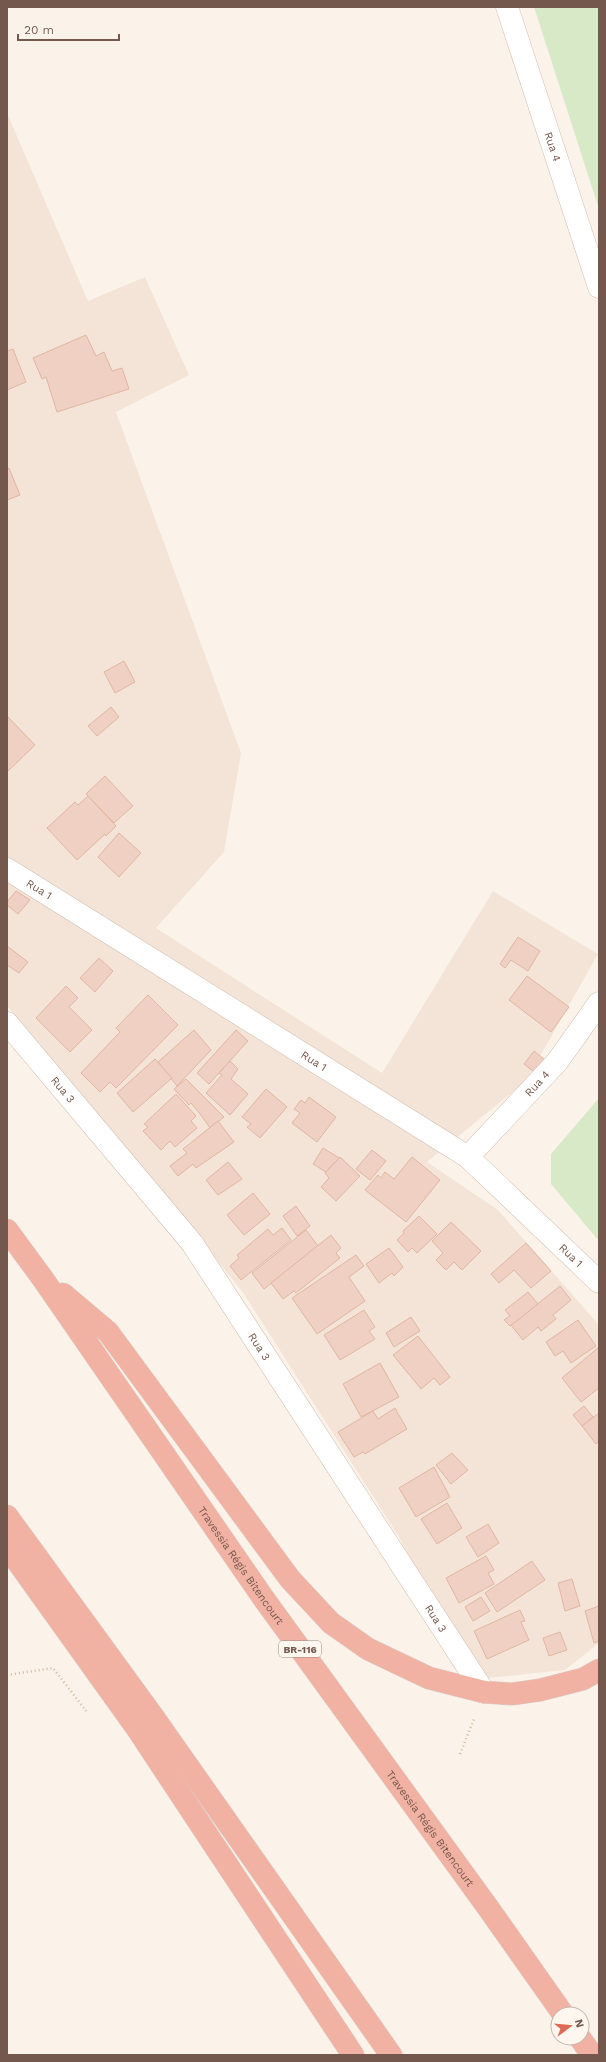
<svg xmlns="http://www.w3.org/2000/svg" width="606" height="2062" viewBox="0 0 606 2062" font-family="'Work Sans',sans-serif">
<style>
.residential{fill:#f3e4d7}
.green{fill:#d7e9c7}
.building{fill:#efd0c2;stroke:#e1b6a3}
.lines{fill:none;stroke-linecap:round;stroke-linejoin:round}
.minor-casing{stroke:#cfbcb1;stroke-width:23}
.highway-casing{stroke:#d8d0cd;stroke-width:23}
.path{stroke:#d5b4a4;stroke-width:2.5;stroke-dasharray:1 3;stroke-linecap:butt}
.minor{stroke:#fff;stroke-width:22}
.highway{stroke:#f2b2a3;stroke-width:22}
.labels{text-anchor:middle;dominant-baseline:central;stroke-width:3;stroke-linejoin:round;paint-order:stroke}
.shield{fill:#fef7ef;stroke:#9e887e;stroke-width:1}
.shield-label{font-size:10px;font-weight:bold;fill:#75584d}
.street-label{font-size:11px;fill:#75584d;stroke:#fef7ef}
</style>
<rect width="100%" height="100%" fill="#fbf3e9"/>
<polygon class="residential" points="7,113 88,301 145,277 189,375 116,412 241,753 224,852 156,928 382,1073 493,891 598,954 526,1081 427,1162 498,1210 599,1325 599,1643 565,1670 488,1678 450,1634 399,1537 242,1291 7,1006"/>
<g class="green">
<polygon points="534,7 599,7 599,209"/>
<polygon points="599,1098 599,1241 551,1184 551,1154"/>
</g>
<g class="building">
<polygon points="86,335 96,356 104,352 112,371 122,368 129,389 57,412 46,377 42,379 33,358"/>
<polygon points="13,349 26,382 7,390 7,351"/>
<polygon points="9,468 20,495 7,500 7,469"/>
<polygon points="124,661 135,682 115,693 104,672"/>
<polygon points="111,707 119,717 97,736 88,726"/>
<polygon points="7,716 35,745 7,772"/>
<polygon points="105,776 133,806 114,823 86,794"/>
<polygon points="88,796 116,826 106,836 105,834 77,860 47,828 75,802 78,805"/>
<polygon points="119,833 141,853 119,877 98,857"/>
<polygon points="16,891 30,900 18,914 7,905 7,902"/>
<polygon points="518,937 540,951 528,971 511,960 505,968 500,964"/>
<polygon points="7,946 28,962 19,973 7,965"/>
<polygon points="99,958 113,971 95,992 80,978"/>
<polygon points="527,976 569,1007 551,1032 509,1000"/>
<polygon points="66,986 78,998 69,1007 92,1030 70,1052 36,1018"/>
<polygon points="148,995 178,1025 116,1088 110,1082 100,1092 81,1073 120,1032 116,1028"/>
<polygon points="194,1030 211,1050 177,1086 158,1062"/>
<polygon points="236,1030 248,1041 209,1084 197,1073"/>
<polygon points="534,1051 549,1063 539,1076 524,1064"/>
<polygon points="155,1059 172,1078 133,1112 117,1093"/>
<polygon points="230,1061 238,1069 231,1079 248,1094 230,1115 206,1093 222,1075 219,1073"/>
<polygon points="186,1079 224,1117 210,1128 201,1115 191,1103 189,1105 174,1089"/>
<polygon points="266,1089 287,1107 260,1138 247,1127 251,1124 242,1117"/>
<polygon points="176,1094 196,1116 191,1121 197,1128 175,1147 170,1141 161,1150 143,1131 148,1127 144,1124"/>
<polygon points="309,1097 336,1117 317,1142 292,1123 300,1113 294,1109 301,1100 305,1103"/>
<polygon points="218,1121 234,1142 196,1168 193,1164 178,1176 170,1166 187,1153 183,1149"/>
<polygon points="323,1148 339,1158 326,1172 313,1164"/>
<polygon points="372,1150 386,1161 370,1180 356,1169"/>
<polygon points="340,1157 360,1176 336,1201 321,1187 329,1178 325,1173"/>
<polygon points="412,1157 440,1180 406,1222 365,1190 378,1175 381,1178 385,1172 394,1179"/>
<polygon points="228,1162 242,1179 218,1195 206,1180"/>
<polygon points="253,1193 270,1214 244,1235 227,1215"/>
<polygon points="296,1206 310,1226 297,1236 283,1216"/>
<polygon points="419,1216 437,1234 417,1253 412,1248 408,1252 397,1240 404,1233 403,1231"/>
<polygon points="451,1222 481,1251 462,1270 454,1262 446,1270 436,1260 443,1253 432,1241"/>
<polygon points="282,1228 291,1240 241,1280 230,1266 239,1258 237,1255 268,1229 273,1235"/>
<polygon points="306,1230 318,1246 264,1289 252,1273"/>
<polygon points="331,1235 341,1248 336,1253 340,1258 296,1293 294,1291 283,1299 271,1283"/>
<polygon points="526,1243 551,1271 531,1288 514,1270 499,1283 491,1274"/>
<polygon points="389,1248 403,1267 394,1276 392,1273 379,1283 366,1264"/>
<polygon points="356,1255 364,1266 349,1277 365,1301 317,1334 292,1298"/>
<polygon points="560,1286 571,1300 553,1315 556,1319 541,1331 538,1327 523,1340 511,1325"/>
<polygon points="528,1292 538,1304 510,1326 504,1320 510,1316 505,1310"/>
<polygon points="364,1310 375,1327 369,1331 375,1339 340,1360 324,1335"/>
<polygon points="411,1317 420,1331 394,1347 386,1333"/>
<polygon points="578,1320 596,1346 571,1363 563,1351 555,1356 546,1342"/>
<polygon points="418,1336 450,1377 440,1385 434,1378 421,1389 393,1355"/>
<polygon points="599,1347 599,1388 581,1402 562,1378"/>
<polygon points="380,1363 399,1397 361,1417 343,1384"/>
<polygon points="584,1406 593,1417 582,1426 573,1415"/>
<polygon points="395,1408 407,1429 365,1454 363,1452 354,1457 338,1432 373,1411 378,1419"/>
<polygon points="599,1413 599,1441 596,1444 582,1426"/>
<polygon points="452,1453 468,1470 451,1484 436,1465"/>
<polygon points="434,1467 450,1497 416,1517 399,1488"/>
<polygon points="447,1503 462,1528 437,1544 421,1519"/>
<polygon points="488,1524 499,1543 478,1557 466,1537"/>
<polygon points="486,1556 494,1570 488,1573 494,1584 459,1603 446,1578"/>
<polygon points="532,1561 545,1580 497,1612 485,1593"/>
<polygon points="572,1579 580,1606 565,1611 558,1583"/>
<polygon points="481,1597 490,1611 473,1621 465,1607"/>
<polygon points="599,1606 599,1641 594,1643 585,1611"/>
<polygon points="520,1610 525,1621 521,1622 529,1640 487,1659 474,1631"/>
<polygon points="560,1632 567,1650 549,1656 543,1638"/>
</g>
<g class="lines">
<defs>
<g id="minor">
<path id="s1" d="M507,7L599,287"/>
<path id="s2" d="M7,869L468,1157L599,1282"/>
<path id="s3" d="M7,1023L192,1243L484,1692"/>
<path id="s4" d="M468,1157L557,1062L599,1003"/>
</g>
<g id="highway">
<path id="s5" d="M7,1230L43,1279L264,1599L489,1909L563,2014"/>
<polyline points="63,1294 108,1332 290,1579 331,1623 368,1649 429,1678 484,1692 512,1694 540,1690 583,1679 599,1670"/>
<polyline points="7,1516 152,1715 391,2055"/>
<polyline points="7,1547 136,1727 353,2055"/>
<polyline points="580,2038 592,2055"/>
</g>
</defs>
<use href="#minor" class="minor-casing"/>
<use href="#highway" class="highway-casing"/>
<g class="path">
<polyline points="7,1675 53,1668 87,1712"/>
<polyline points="460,1754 474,1719"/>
</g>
<use href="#minor" class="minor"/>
<use href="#highway" class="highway"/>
</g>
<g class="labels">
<rect class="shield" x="279" y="1641" width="42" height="16" rx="3"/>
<g class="shield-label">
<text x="300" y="1649">BR-116</text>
</g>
<g class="street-label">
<text stroke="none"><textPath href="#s1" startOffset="147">Rua 4</textPath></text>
<text stroke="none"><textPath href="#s2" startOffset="38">Rua 1</textPath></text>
<text stroke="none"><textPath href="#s2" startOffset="362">Rua 1</textPath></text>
<text stroke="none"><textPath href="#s4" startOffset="101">Rua 4</textPath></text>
<text stroke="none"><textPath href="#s3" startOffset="87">Rua 3</textPath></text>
<text stroke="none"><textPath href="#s2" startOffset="686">Rua 1</textPath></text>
<text stroke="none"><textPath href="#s3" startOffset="411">Rua 3</textPath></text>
<text stroke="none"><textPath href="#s5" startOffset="409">Travessia Régis Bitencourt</textPath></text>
<text stroke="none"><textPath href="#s3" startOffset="735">Rua 3</textPath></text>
<text stroke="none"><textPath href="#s5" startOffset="733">Travessia Régis Bitencourt</textPath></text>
</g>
</g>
<rect width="606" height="2062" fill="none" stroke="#75584d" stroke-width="16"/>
<g transform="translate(570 2026) rotate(74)"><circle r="19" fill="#fef7ef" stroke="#c7b7ae"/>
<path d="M0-3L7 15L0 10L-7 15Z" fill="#de6955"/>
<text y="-6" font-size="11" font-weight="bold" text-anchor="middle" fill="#75584d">N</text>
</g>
<path d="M18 34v6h101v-6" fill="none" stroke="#75584d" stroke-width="2"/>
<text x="24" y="34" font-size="12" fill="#75584d" stroke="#fef7ef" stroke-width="3" paint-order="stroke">20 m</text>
</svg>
